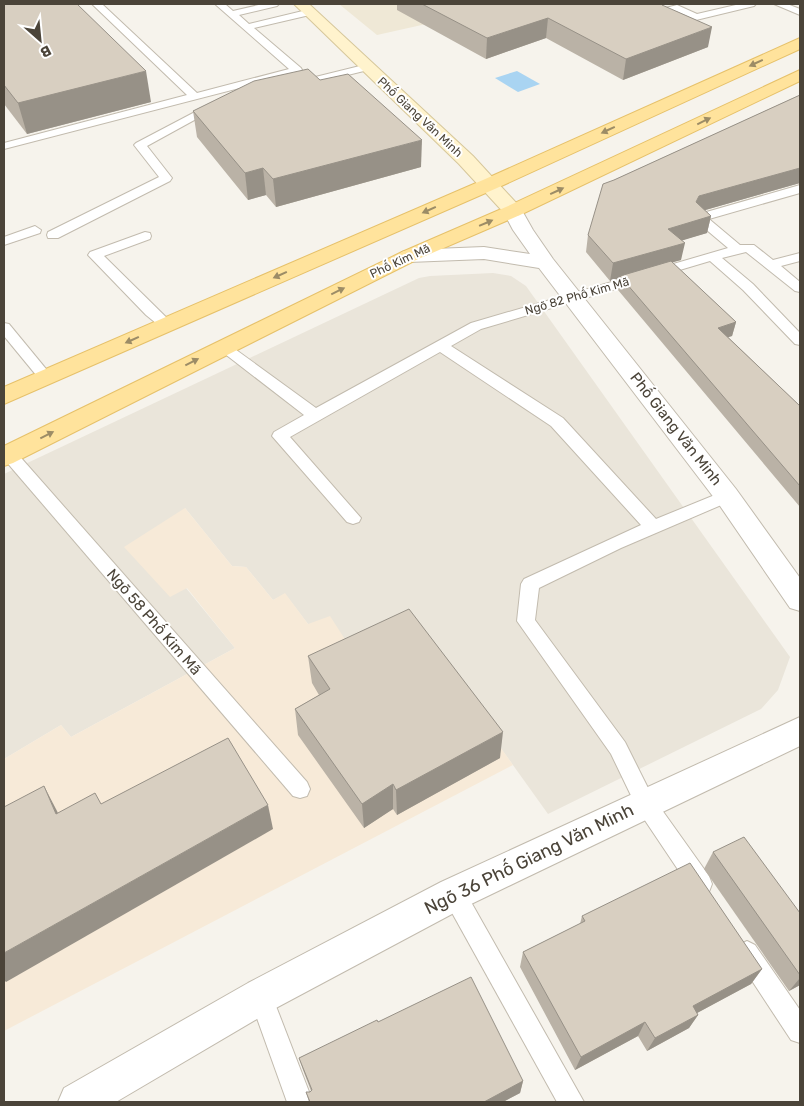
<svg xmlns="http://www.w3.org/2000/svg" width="804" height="1106" viewBox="0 0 804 1106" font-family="Rubik,sans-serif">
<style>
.residential{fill:#eae5da}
.commercial{fill:#f7ead8}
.education{fill:#efe8d6}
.water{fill:#a9d4f2}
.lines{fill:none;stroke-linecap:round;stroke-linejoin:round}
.service-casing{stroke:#c2bbae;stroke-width:2}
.minor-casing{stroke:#c2bbae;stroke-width:2}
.tertiary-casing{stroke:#c2bbae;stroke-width:2}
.secondary-casing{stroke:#d6c79b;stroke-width:2}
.primary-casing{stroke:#e6c16a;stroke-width:2}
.service{fill:#fff;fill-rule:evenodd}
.minor{fill:#fff;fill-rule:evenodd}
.tertiary{fill:#fff;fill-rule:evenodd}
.secondary{fill:#fff3cd;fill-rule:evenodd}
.primary{fill:#ffe39c;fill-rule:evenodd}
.wall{fill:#bab2a6}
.shaded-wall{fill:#979187}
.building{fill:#d8cfc1;stroke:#979187}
.oneway{fill:#9c8c66}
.labels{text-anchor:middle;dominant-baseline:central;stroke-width:4;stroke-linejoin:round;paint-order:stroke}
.far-street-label{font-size:12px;fill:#4b4439;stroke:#fff}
.street-label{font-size:15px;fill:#4b4439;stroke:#fff}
.near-street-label{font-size:18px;fill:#4b4439;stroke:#fff}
</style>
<rect width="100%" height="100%" fill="#f6f3ec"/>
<polygon class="residential" points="493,273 511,276 526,286 790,657 778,690 761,709 548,814 412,624 348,644 308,624 285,594 273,600 246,567 232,566 185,508 186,588 235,648 71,737 61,725 4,759 4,474 419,278 430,276"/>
<polygon class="commercial" points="185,508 232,566 246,567 273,600 285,593 308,624 330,616 348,644 412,624 513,765 4,1031 4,759 61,725 71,737 235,648 187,588 170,597 124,547"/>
<polygon class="education" points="339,4 516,4 377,35"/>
<polygon class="water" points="517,71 540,84 518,92 495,78"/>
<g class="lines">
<defs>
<g id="service">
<polygon points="92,4 102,4 197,93 289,69 215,4 225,4 233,11 263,4 279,4 277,6 239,15 249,24 311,9 316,12 314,14 254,28 301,68 302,70 301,72 4,149 4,143 187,95"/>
<polygon points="634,4 646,4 658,10 677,5 697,14 740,4 756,4 754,6 696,20 676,11 654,15"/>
<polygon points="774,4 787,4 800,9 800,15"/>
<polygon points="368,64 372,65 373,67 372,69 295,88 290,85 291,83"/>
<polygon points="214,102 218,103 219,105 218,107 147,146 172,178 170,181 58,238 48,238 47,235 48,232 159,177 134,145 136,143"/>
<polygon points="800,185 800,193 709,219 740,245 754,245 773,260 800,253 800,261 781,266 800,282 800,292 795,291 746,252 722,258 753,284 800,333 800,345 795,344 743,290 710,261 481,329 451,346 563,418 656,519 727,490 733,492 735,496 733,500 621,548 539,588 535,620 625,742 652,796 709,876 712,884 709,892 701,895 693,892 638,810 611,754 517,621 521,584 524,579 641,525 551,426 440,352 290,437 361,518 359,522 353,524 347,522 272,436 274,432 304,415 216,347 218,344 228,344 316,408 471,323 728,248 696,221 694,218 696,215"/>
<polygon points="35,226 41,230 40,233 4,245 4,237"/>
<polygon points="145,232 150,233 151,236 150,239 104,256 174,325 172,328 162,328 146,315 88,255 90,252"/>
<polygon points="4,323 9,324 51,375 53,378 51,381 41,381 4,336"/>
<polygon points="9,449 15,451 307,782 310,789 307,796 300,798 293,796 4,459 4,451"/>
<polygon points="454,883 462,886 584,1102 557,1102 446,902 443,894 446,886"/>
<polygon points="747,941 755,945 800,1010 800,1043 791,1040 739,961 735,953 739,945"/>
<polygon points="261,984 269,988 313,1102 287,1102 249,996 253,988"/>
</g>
<polygon id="minor" points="800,717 800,746 467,906 274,1009 116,1102 58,1102 64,1088 248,983 441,882"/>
<polygon id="tertiary" points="513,205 520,207 533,230 553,259 736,489 800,578 800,611 790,608 718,503 539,268 484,259 409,262 402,260 399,256 402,252 409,250 484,247 530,254 513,230 503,211 506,207"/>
<polygon id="secondary" points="294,4 309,4 473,156 520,207 523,211 520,215 513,217 506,215 459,164"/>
<g id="primary">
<polygon points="800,38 800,49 497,188 4,404 4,387 483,180"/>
<polygon points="800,70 800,81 520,215 416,260 13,463 4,466 4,446 402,252 506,207"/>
</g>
</defs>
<use href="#service" class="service-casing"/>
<use href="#minor" class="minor-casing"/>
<use href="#tertiary" class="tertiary-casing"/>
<use href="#secondary" class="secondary-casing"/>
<use href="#primary" class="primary-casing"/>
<use href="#service" class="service"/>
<use href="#minor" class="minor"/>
<use href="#tertiary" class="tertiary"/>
<use href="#secondary" class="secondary"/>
<use href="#primary" class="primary"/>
</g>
<g class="wall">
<polygon points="4,4 151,102 27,134 4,104"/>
<polygon points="397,4 662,4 663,6 708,47 623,80 546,38 486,59 397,10"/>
<polygon points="320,80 421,167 276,207 266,195 248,200 197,137 193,111"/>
<polygon points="800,95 800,183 705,210 711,216 707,233 682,240 681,260 672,262 736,322 732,336 728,337 800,406 800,507 618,290 620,278 610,281 586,252 588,235 614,180"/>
<polygon points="308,656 500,758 397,815 393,809 364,828 298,735 295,709 319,695 312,683"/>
<polygon points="713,852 800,913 800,985 789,991 704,869"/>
<polygon points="582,916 762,969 751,984 697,1013 698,1015 689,1028 647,1051 638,1036 575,1070 520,967 523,952 580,924"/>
<polygon points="378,1022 523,1081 520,1093 503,1102 309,1102 306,1092 310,1092 311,1091 303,1070 299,1058"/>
</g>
<g class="shaded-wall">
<polygon points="548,18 546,38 486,59 487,38"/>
<polygon points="712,27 708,47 623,80 626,59"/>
<polygon points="146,71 151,102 27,134 18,103"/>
<polygon points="422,140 421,167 276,207 273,179"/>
<polygon points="263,168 266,195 248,200 245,173"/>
<polygon points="800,168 800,183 695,213 696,202 699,196"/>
<polygon points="711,216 707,233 664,246 668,229"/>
<polygon points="685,243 681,260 621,277 620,276 620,278 610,281 613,263"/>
<polygon points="736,322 732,336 713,342 718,328"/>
<polygon points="503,732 500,758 397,815 396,790"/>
<polygon points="393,784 393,809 364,828 362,804"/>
<polygon points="44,786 57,811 69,838 56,814"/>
<polygon points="268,805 273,829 6,982 4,980 4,953"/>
<polygon points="762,969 751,984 684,1020 693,1006"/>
<polygon points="800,978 800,985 789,991"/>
<polygon points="698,1015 689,1028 647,1051 655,1038"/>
<polygon points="645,1022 638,1036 575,1070 581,1057"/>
<polygon points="523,1081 520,1093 503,1102 484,1102"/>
</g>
<g class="building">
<polygon points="4,4 77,4 146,71 18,103 4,85"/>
<polygon points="422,4 664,4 662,5 712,27 626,59 548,18 487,38"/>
<polygon points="308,69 320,80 348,74 422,140 273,179 263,168 245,173 193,111 254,81"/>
<polygon points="800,95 800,168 699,196 696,202 711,216 668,229 685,243 613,263 588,235 603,184 614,180"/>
<polygon points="671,261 736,322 718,328 800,406 800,486 620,276"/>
<polygon points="409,609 503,732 396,790 393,784 362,804 295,709 330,689 308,656"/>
<polygon points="228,738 268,805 4,953 4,807 44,786 56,814 95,793 101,804"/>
<polygon points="744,837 800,913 800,975 713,852"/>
<polygon points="690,863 762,969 693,1006 698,1015 655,1038 645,1022 581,1057 523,952 585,921 582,916"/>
<polygon points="471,977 523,1081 484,1102 310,1102 306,1092 310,1092 312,1090 299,1058 377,1020 378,1022"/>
</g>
<defs><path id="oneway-solid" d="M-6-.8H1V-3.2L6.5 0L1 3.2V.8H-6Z" transform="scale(1.25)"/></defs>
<g class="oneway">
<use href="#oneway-solid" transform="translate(756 63) rotate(155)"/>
<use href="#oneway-solid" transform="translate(704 121) rotate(-26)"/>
<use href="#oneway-solid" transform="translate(608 130) rotate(155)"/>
<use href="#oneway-solid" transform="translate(557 191) rotate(-25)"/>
<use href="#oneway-solid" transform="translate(429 210) rotate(156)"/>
<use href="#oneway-solid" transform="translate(486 223) rotate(-23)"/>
<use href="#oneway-solid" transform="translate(280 275) rotate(156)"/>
<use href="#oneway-solid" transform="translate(338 291) rotate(-26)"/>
<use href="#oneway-solid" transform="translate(132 340) rotate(156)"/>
<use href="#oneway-solid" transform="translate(192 362) rotate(-27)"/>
<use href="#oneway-solid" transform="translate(47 435) rotate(-27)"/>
</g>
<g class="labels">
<g class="far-street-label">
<text transform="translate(420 117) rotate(43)">Phố Giang Văn Minh</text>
<text transform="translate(400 261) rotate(-25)">Phố Kim Mã</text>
<text transform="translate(577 296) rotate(-16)">Ngõ 82 Phố Kim Mã</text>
</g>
<g class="street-label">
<text transform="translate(676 429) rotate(52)">Phố Giang Văn Minh</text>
<text transform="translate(154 622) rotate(49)">Ngõ 58 Phố Kim Mã</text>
</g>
<g class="near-street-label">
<text transform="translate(529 859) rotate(-26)">Ngõ 36 Phố Giang Văn Minh</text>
</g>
</g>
<rect width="804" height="1106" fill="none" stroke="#4b4439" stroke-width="10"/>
<g transform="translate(40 40) rotate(153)" stroke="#ffffff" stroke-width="4" paint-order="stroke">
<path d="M0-4L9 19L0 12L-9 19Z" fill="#4b4439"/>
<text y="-8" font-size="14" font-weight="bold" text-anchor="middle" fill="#4b4439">B</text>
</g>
</svg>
